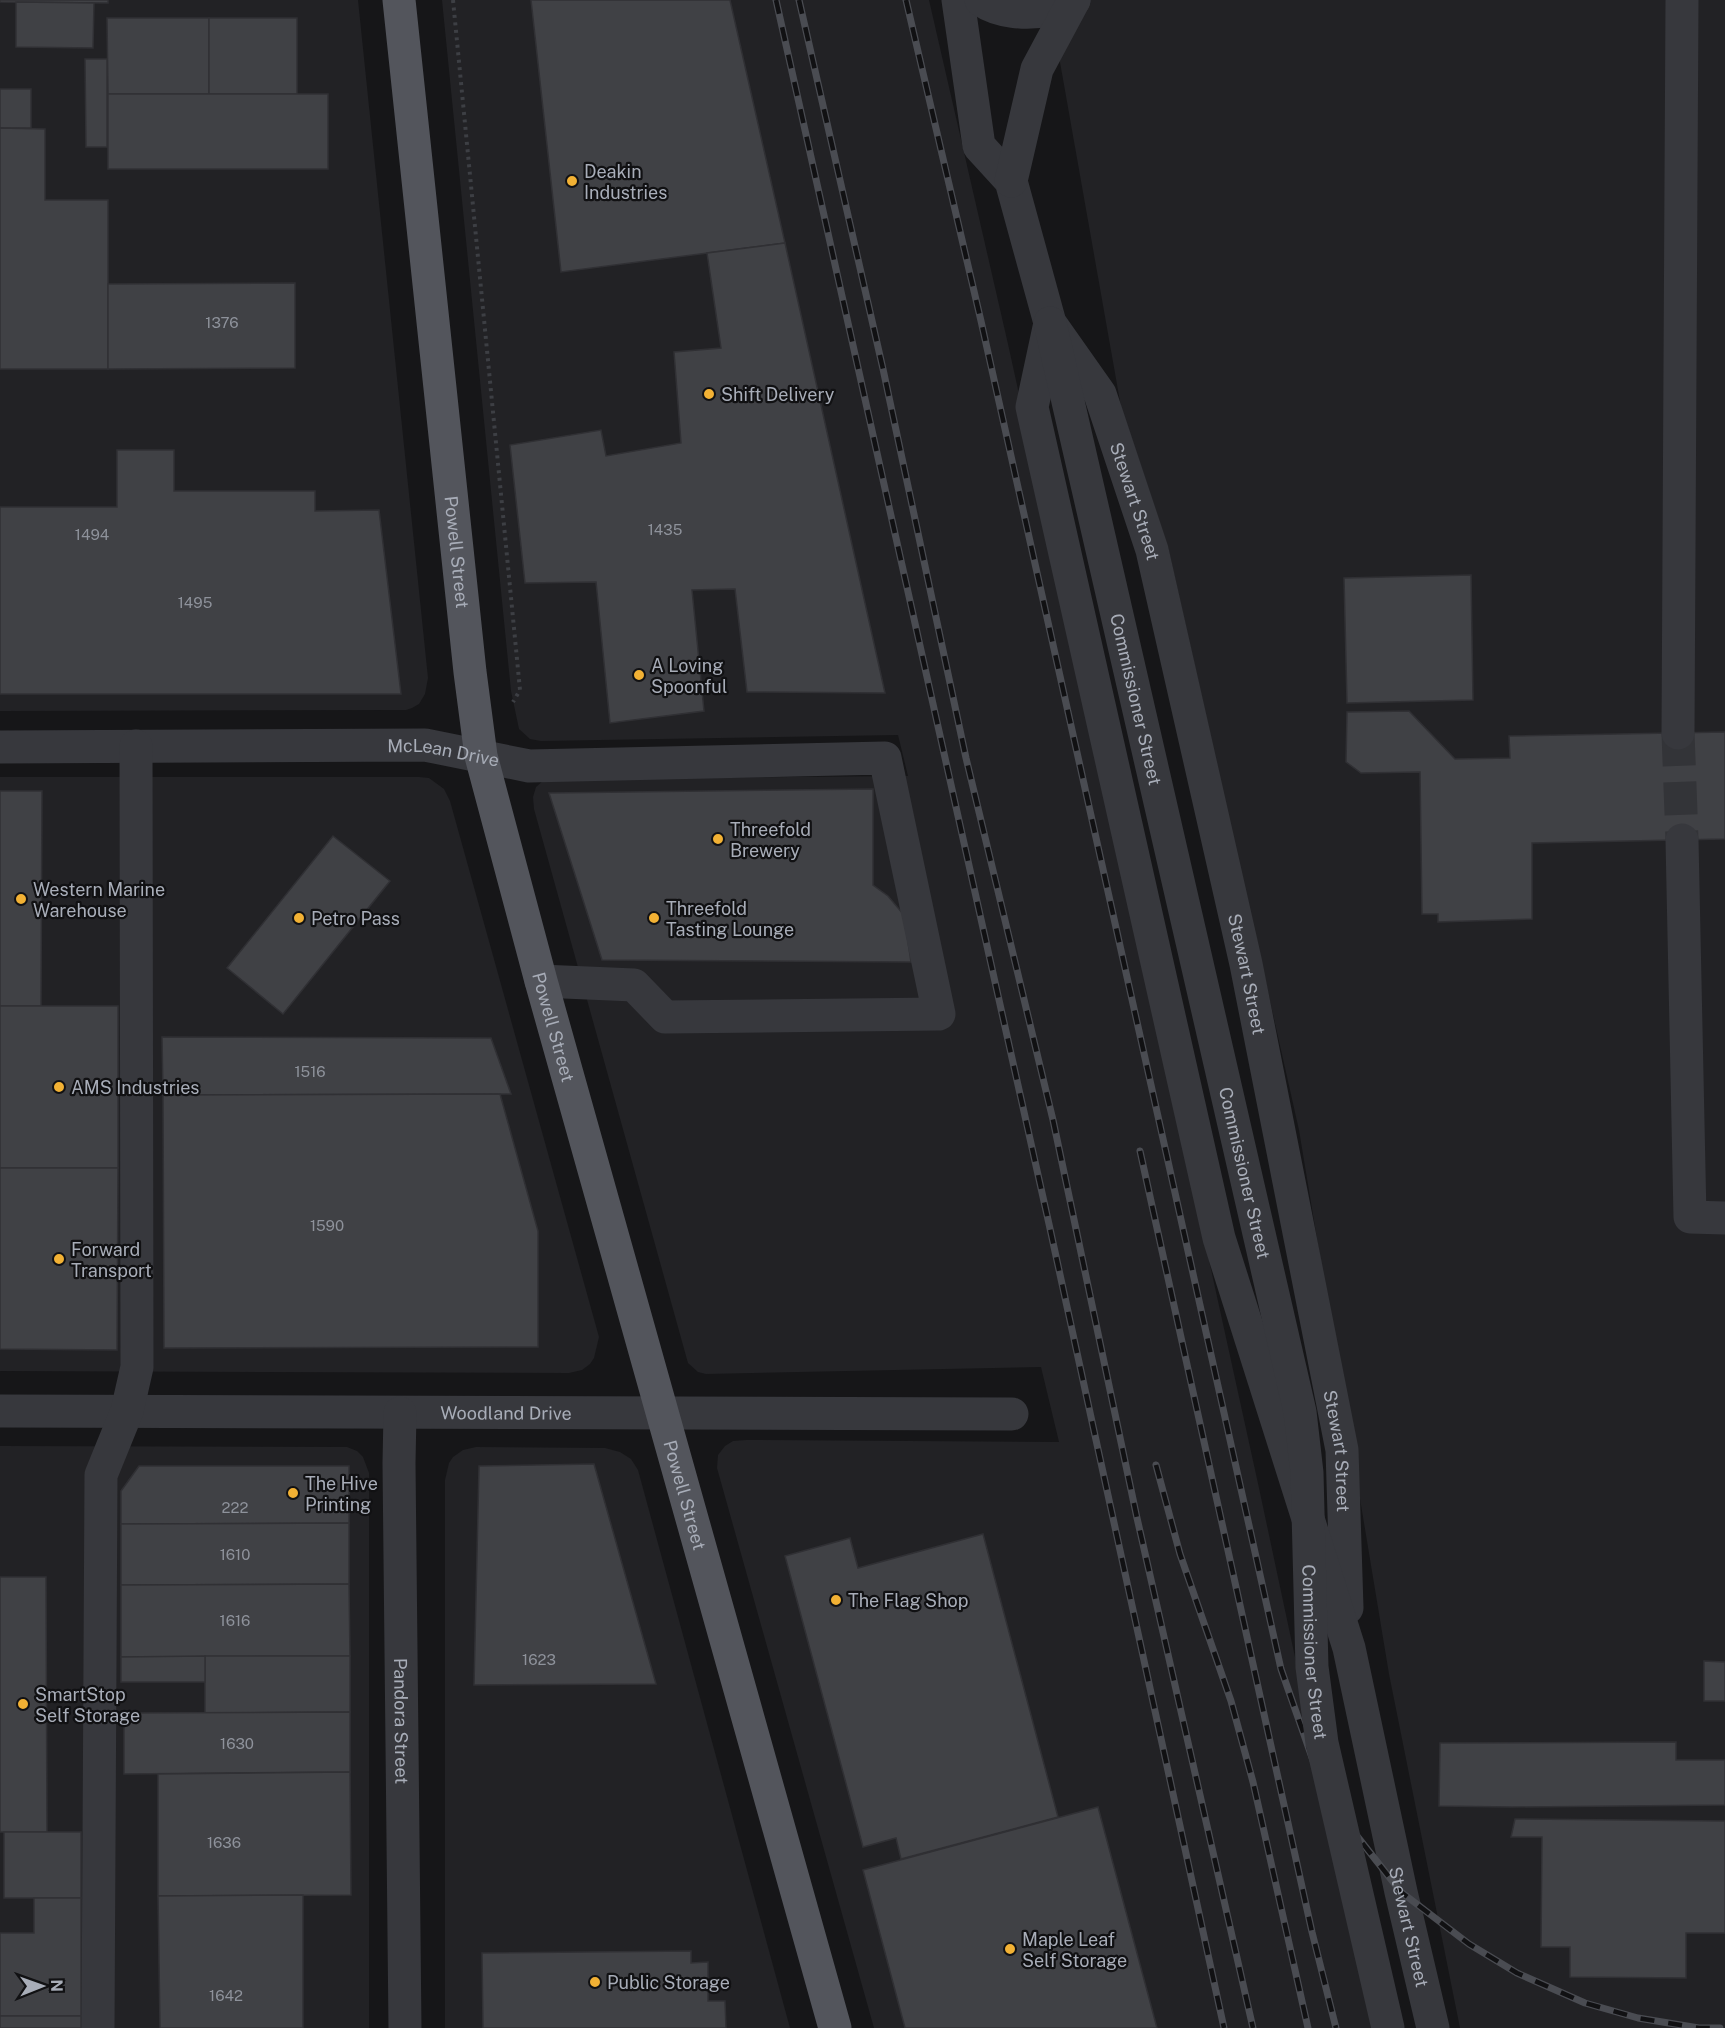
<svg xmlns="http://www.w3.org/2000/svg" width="1725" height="2028" viewBox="0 0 1725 2028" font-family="'Public Sans',sans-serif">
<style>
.built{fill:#222225}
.building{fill:#404145;stroke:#303034;stroke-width:1.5}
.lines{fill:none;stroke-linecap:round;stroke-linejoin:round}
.minor-tunnel{stroke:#333438;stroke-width:33;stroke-dasharray:33 16;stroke-linecap:butt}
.path{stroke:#3d3f44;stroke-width:4;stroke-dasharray:3 4.5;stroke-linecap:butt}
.minor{stroke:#37383d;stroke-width:33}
.major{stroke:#53555c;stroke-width:33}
.rail-casing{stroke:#4a4c52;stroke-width:7}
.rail{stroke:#111113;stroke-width:4.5;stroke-dasharray:14;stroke-linecap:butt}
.minor-bridge{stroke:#37383d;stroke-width:33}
.poi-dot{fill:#f2b134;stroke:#111113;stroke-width:2}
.labels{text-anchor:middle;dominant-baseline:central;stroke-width:4.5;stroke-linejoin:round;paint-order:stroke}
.number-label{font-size:15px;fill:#8e929b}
.poi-label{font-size:18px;fill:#a8adb8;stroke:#111113;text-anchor:start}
.street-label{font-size:18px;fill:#a8adb8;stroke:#111113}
</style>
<rect width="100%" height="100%" fill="#161618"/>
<g class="built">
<polygon points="0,0 358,0 428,678 425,694 419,704 412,708 406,710 0,711"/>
<polygon points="442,0 929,0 1008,344 1259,1488 1374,2028 874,2028 717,1468 718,1455 725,1446 733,1441 746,1440 1059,1442 1041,1367 706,1374 698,1372 688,1363 534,809 533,797 536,787 543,781 555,779 908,776 898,735 541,741 530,739 519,729 511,691"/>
<polygon points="1049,0 1725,0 1725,2028 1460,2028 1389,1674 1299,1130 1168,547 1121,407"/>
<polygon points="0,777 419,777 429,778 444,789 450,801 599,1337 594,1358 590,1364 582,1370 569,1373 0,1371"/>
<polygon points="0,1446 347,1447 357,1451 363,1457 369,1473 369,2028 0,2028"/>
<polygon points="476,1447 605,1448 620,1452 631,1459 638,1470 790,2028 445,2028 445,1480 449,1463 453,1457 463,1450"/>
</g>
<g class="building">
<polygon points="0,0 108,0 108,3 0,2"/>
<polygon points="531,0 730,0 785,243 561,272"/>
<polygon points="16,2 94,3 93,48 16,47"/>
<polygon points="107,18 209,18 209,94 108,94"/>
<rect x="209" y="18" width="88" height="76"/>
<polygon points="85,59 107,59 107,147 86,147"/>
<rect x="0" y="89" width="31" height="39"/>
<rect x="108" y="94" width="220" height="75"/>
<polygon points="0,128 45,129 45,200 108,200 108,369 0,369"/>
<polygon points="785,243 885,693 747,692 735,589 692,590 704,711 610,723 596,582 525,583 510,445 601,430 606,456 681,443 674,352 721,348 707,253"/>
<polygon points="295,283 295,368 108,369 108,284"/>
<polygon points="117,450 174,450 174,491 315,491 315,511 379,510 401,694 0,694 0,507 117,507"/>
<polygon points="1471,575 1473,700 1347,703 1344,578"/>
<polygon points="1409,711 1455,759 1510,758 1509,736 1725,732 1725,839 1532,843 1532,919 1438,922 1438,914 1422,914 1420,772 1361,773 1346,762 1347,712"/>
<polygon points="873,789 873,885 888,896 904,915 911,962 602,960 549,793"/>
<polygon points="0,791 42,791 41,1006 0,1006"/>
<polygon points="333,836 390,881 283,1014 227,968"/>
<rect x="0" y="1006" width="118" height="162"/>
<polygon points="162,1037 491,1038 511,1094 163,1095"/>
<polygon points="500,1094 538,1231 538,1347 164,1348 163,1095"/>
<polygon points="0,1168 118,1168 117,1350 0,1349"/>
<polygon points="594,1464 656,1684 474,1685 479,1466"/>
<polygon points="139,1466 349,1466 349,1523 121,1524 121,1491"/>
<polygon points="349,1523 349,1584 121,1585 121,1524"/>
<polygon points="983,1534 1058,1817 901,1859 896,1838 863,1847 785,1556 850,1538 858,1568"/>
<polygon points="0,1577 46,1577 47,1832 0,1832"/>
<polygon points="349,1584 350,1656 121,1657 121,1585"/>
<polygon points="205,1656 350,1656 350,1712 205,1713"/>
<polygon points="205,1656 205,1682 121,1682 121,1657"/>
<polygon points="1704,1661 1725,1662 1725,1701 1704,1701"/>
<polygon points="350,1712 350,1772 124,1774 124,1713"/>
<polygon points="1676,1742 1676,1760 1725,1760 1725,1805 1511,1807 1439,1806 1440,1743"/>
<polygon points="350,1772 351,1895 158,1896 158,1774"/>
<polygon points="1098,1807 1157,2028 905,2028 863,1870"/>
<polygon points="1515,1819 1725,1821 1725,1933 1686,1933 1686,1978 1570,1977 1570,1947 1541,1947 1542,1837 1511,1837"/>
<rect x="4" y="1832" width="77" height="66"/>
<polygon points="303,1895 303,2028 160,2028 158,1896"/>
<polygon points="34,1898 81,1898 81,2016 0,2016 0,1933 34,1933"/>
<polygon points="691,1951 691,1963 708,1962 708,2001 725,2001 726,2028 483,2028 482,1953"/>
<rect x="0" y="2016" width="81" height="12"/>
</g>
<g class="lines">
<polyline class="minor-tunnel" points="1678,733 1682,840"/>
<polyline class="path" points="453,0 520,690 513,702"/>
<g class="minor">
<path id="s1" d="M958,0L979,146L1011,181L1050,323L1100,394L1152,550L1246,964L1342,1450L1347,1608"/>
<path d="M981,0C998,12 1027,15 1047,10C1056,8 1065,3 1074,0"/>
<polyline points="1011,181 1037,69 1074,0"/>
<path id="s2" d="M1050,323L1032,407L1219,1238L1349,1648L1401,1892L1433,2028"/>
<polyline points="1678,733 1682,0"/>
<path id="s3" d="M0,747L425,745L529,766L885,758L939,1014L665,1017L634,985L541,981"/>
<polyline points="1682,840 1690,1217 1725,1218"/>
<path id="s4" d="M0,1411L1012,1414"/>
<path id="s5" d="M400,1413L399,1463L405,2028"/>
<polyline points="98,2028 101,1475 127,1411 137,1367 136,746"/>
</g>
<path class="major" id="s6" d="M399,0L470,672L481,756L541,981L835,2028"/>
<defs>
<g id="rail">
<polyline points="776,0 1049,1224 1224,2028"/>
<polyline points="799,0 883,369 966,758 1053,1120 1137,1518 1253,2028"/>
<polyline points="906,0 981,321 1281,1669 1315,1766 1353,1831 1401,1892 1469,1944 1517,1973 1585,2003 1638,2018 1699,2028 1720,2028"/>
<polyline points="1140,1151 1312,1932 1336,2028"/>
<polyline points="1156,1465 1180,1554 1231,1701 1253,1782 1308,2028"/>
</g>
</defs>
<use href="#rail" class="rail-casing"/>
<use href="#rail" class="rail"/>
<path class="minor-bridge" id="s7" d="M1050,323L1300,1412L1307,1473L1312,1667L1322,1743L1388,2028"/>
</g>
<g class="poi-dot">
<circle cx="572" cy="181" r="6"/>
<circle cx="709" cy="394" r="6"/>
<circle cx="639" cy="675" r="6"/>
<circle cx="718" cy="839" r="6"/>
<circle cx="21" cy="899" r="6"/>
<circle cx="299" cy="918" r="6"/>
<circle cx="654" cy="918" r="6"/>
<circle cx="59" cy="1087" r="6"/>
<circle cx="59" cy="1259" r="6"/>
<circle cx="293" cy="1493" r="6"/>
<circle cx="836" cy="1600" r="6"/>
<circle cx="23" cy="1704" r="6"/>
<circle cx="1010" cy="1949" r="6"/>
<circle cx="595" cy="1982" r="6"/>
</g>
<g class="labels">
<g class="number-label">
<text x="222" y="322">1376</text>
<text x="665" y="529">1435</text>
<text x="92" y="534">1494</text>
<text x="195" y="602">1495</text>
<text x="310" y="1071">1516</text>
<text x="327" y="1225">1590</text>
<text x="235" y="1507">222</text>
<text x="235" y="1554">1610</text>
<text x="235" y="1620">1616</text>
<text x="539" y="1659">1623</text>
<text x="237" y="1743">1630</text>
<text x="224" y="1842">1636</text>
<text x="226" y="1995">1642</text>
</g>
<g class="poi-label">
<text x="584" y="171">Deakin<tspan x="584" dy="21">Industries</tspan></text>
<text x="721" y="394">Shift Delivery</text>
<text x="651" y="665">A Loving<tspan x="651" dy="21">Spoonful</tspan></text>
<text x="730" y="829">Threefold<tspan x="730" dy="21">Brewery</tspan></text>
<text x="33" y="889">Western Marine<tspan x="33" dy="21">Warehouse</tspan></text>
<text x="666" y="908">Threefold<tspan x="666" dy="21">Tasting Lounge</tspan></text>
<text x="311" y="918">Petro Pass</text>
<text x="71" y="1087">AMS Industries</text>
<text x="71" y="1249">Forward<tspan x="71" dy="21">Transport</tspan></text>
<text x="305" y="1483">The Hive<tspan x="305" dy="21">Printing</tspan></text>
<text x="848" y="1600">The Flag Shop</text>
<text x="35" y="1694">SmartStop<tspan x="35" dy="21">Self Storage</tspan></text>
<text x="1022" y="1939">Maple Leaf<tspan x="1022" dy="21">Self Storage</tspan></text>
<text x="607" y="1982">Public Storage</text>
</g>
<g class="street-label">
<text stroke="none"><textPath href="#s1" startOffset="542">Stewart Street</textPath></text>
<text stroke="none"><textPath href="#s6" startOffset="555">Powell Street</textPath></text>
<text stroke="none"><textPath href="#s7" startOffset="386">Commissioner Street</textPath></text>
<text stroke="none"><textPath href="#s3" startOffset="444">McLean Drive</textPath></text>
<text stroke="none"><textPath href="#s1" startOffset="1028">Stewart Street</textPath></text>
<text stroke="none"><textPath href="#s6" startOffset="1041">Powell Street</textPath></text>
<text stroke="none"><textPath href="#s7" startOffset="872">Commissioner Street</textPath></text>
<text stroke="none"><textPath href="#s4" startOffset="506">Woodland Drive</textPath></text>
<text stroke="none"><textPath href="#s1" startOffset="1514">Stewart Street</textPath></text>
<text stroke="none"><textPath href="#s6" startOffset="1527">Powell Street</textPath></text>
<text stroke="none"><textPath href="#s7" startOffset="1358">Commissioner Street</textPath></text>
<text stroke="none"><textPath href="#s5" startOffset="308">Pandora Street</textPath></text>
<text stroke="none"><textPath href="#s2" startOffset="1653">Stewart Street</textPath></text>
</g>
</g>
<g transform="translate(42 1986) rotate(89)" stroke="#111113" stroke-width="4.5" paint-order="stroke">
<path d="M0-4.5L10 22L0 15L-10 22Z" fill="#a8adb8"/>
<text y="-9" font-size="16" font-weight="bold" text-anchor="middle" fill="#a8adb8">N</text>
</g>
</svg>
